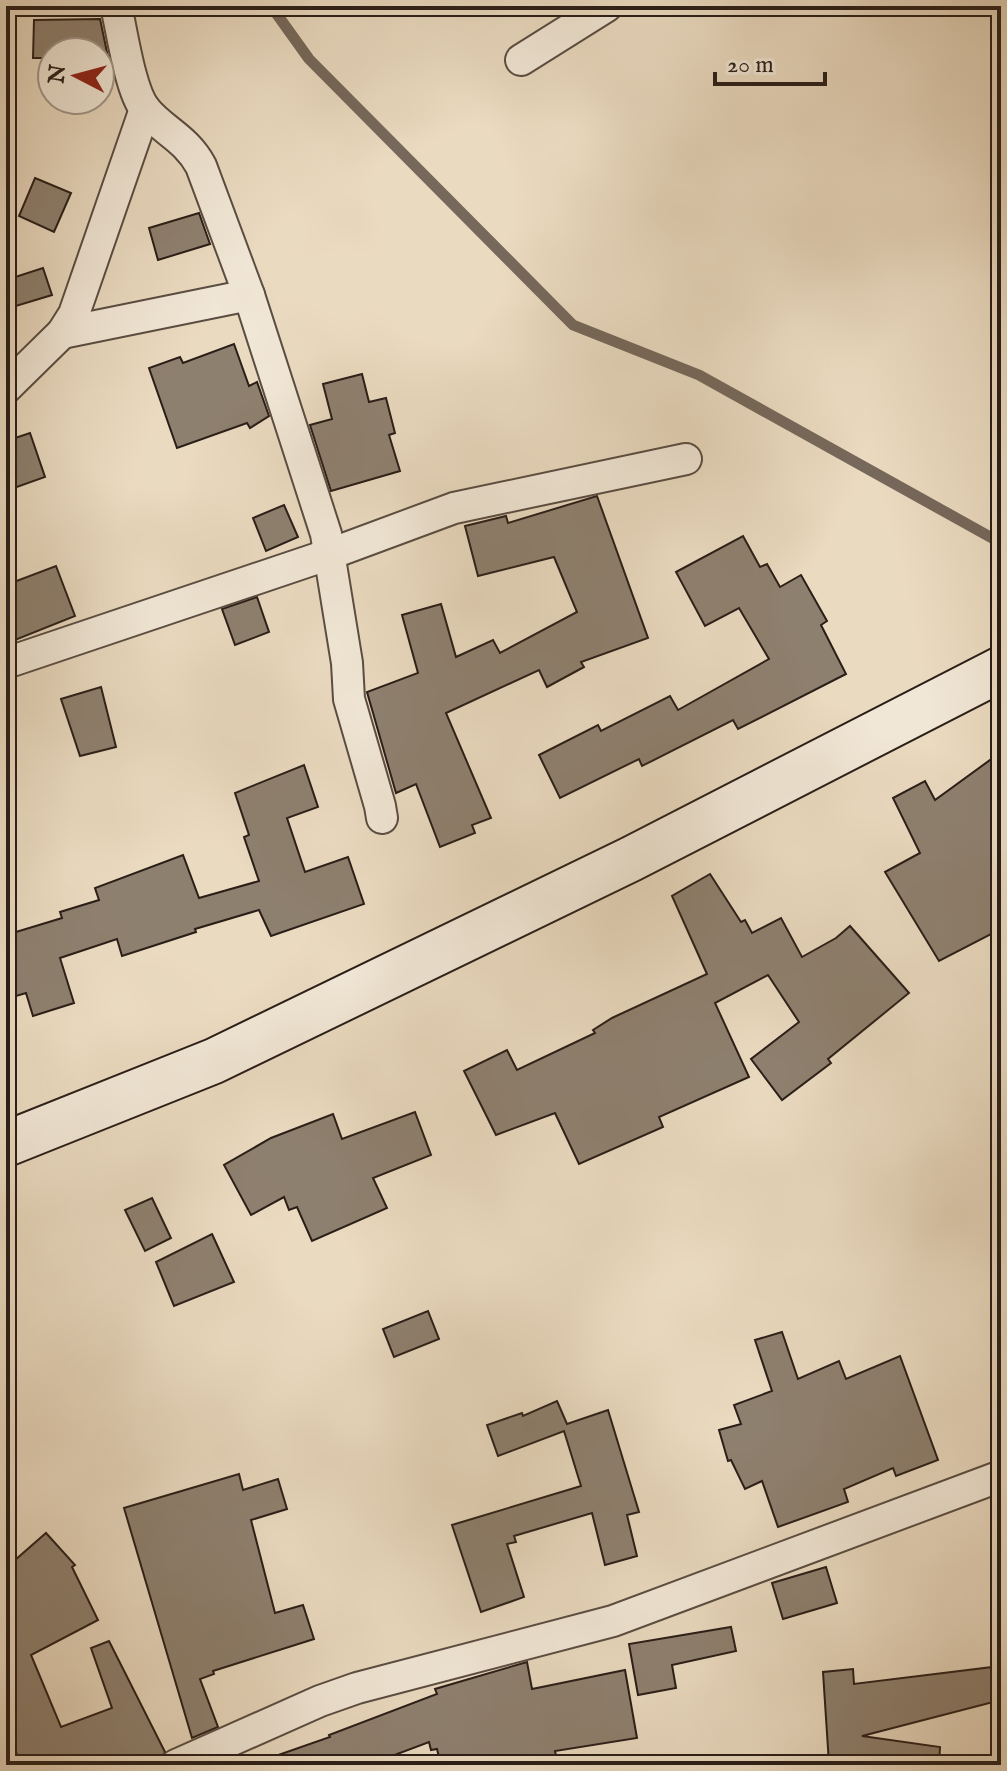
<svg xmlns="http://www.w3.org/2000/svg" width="1007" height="1771" viewBox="0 0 1007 1771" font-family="'IM FELL English',serif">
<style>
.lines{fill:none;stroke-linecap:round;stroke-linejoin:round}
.stream{stroke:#76685b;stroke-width:11}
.building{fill:#8e806f;stroke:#2a1e18;stroke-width:2}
.minor-casing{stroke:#5a4d42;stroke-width:34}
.secondary-casing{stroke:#2a1e18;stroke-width:48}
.minor{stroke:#f1e7d6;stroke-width:30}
.secondary{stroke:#f1e7d6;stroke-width:44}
</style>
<rect width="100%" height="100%" fill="#eadac0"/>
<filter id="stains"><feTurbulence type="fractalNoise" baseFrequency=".0025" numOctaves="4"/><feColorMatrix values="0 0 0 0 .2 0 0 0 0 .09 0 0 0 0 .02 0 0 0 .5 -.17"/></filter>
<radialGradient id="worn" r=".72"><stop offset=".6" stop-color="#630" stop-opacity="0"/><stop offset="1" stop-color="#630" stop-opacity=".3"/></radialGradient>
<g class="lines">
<polyline class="stream" points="271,6 309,59 573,325 699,375 1001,543"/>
</g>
<g class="building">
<polygon points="100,19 108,57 100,57 100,52 52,52 52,58 33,58 34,20"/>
<polygon points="35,178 71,193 54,232 19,216"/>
<polygon points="199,213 210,244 158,260 149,228"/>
<polygon points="43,268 52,295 6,309 6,280"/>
<polygon points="234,344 249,386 257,382 269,416 250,428 247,423 177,448 149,368 180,357 183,363"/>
<polygon points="362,374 369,402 386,398 395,433 389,435 400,471 331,491 310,425 332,419 323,384"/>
<polygon points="30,433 45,477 14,488 6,462 6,441"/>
<polygon points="597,496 648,638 581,662 584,667 547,687 539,670 446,713 491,818 472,825 475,833 440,847 416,784 396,793 367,692 418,673 402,615 441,604 456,657 493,640 500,653 577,612 554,557 478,576 465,526 506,516 508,523"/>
<polygon points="284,505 298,537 266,551 253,518"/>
<polygon points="743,536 760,567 767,564 780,587 801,575 827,621 821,625 846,674 738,729 733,720 642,766 639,759 560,798 539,755 598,725 601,731 670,696 678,710 769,659 739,608 705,626 676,572"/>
<polygon points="56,566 75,616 15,640 6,617 6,585"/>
<polygon points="257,597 269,632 235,645 222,609"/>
<polygon points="101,687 116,747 80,756 61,699"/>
<polygon points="1001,752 1001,929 939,961 885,872 920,853 893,798 925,781 935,800"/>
<polygon points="304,765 318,807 287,818 305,872 348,857 364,904 271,936 259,910 195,929 196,932 122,956 117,939 60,958 74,1003 33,1016 26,993 6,999 6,935 62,918 60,912 99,900 95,888 183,855 199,898 259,881 244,837 249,835 235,793"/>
<polygon points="710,874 741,922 745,920 752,933 781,918 802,957 836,938 850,926 909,993 828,1059 831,1063 782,1100 751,1059 799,1022 768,975 715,1003 749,1077 659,1117 663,1127 579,1164 555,1113 496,1135 464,1071 507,1050 517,1070 595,1033 593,1030 612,1018 707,974 672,896"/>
<polygon points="415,1112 431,1155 373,1178 387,1208 312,1241 297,1207 289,1210 284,1197 251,1215 224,1165 271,1138 333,1114 342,1139"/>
<polygon points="152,1198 171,1238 145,1251 125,1210"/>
<polygon points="212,1234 234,1282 174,1306 156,1262"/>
<polygon points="428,1311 439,1339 394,1357 383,1329"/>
<polygon points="782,1332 798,1379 839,1361 846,1379 900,1356 938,1460 896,1476 893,1468 844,1489 848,1502 778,1527 762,1481 745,1489 731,1460 728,1461 719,1430 741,1424 734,1405 772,1391 755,1340"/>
<polygon points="557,1401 567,1424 608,1410 639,1512 627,1515 637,1556 605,1565 592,1513 514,1536 516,1542 507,1544 524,1597 481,1612 452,1525 581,1486 564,1431 498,1456 487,1425 522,1413 523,1416"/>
<polygon points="239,1474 243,1490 278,1479 287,1509 251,1520 275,1613 303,1605 314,1639 213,1671 214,1674 200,1679 218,1727 192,1738 124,1508"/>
<polygon points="46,1533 75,1565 72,1567 98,1620 31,1655 61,1727 112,1708 91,1648 109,1641 165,1752 158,1765 22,1765 6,1731 6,1568"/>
<polygon points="826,1567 837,1603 783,1619 772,1583"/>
<polygon points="731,1627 736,1651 672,1665 676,1688 638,1695 629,1644"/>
<polygon points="527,1662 532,1689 625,1670 637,1738 555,1751 558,1765 441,1765 437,1749 431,1750 429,1742 368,1765 264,1765 264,1760 330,1737 329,1735 437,1694 435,1689"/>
<polygon points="1001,1666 1001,1700 862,1736 940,1747 939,1765 829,1764 823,1672 853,1669 854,1684"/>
</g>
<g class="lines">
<defs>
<g id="minor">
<path d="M116,6C122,31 130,90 145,109C163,131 186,138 201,166L249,295L326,534L347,663L349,699L380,806L382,818"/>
<polyline points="521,60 607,6"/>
<polyline points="62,333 249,295"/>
<polyline points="6,388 62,333 74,314 145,109"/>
<polyline points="6,663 330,554 454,508 686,459"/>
<polyline points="176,1765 320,1701 357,1688 613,1621 1001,1476"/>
</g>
<polyline id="secondary" points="6,1144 214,1061 631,859 1001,669"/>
</defs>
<use href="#minor" class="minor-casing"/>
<use href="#secondary" class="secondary-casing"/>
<use href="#minor" class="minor"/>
<use href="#secondary" class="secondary"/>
</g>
<rect width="1007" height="1771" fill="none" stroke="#eadac0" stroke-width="32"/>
<rect x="8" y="8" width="991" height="1755" fill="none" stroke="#2a1e18" stroke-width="4"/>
<rect x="16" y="16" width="975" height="1739" fill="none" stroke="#2a1e18" stroke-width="2"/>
<g transform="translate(76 76) rotate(276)"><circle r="38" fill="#f1e7d6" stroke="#a1978a" stroke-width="2"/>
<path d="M0-6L14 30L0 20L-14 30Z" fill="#8f2418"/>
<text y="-12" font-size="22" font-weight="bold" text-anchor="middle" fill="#2a1e18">N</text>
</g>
<path d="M715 72v12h110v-12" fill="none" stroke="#2a1e18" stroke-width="4"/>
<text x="727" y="72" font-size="24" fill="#2a1e18" stroke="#f1e7d6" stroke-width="6" paint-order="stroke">20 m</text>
<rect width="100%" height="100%" filter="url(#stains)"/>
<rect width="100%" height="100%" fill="url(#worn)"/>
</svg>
